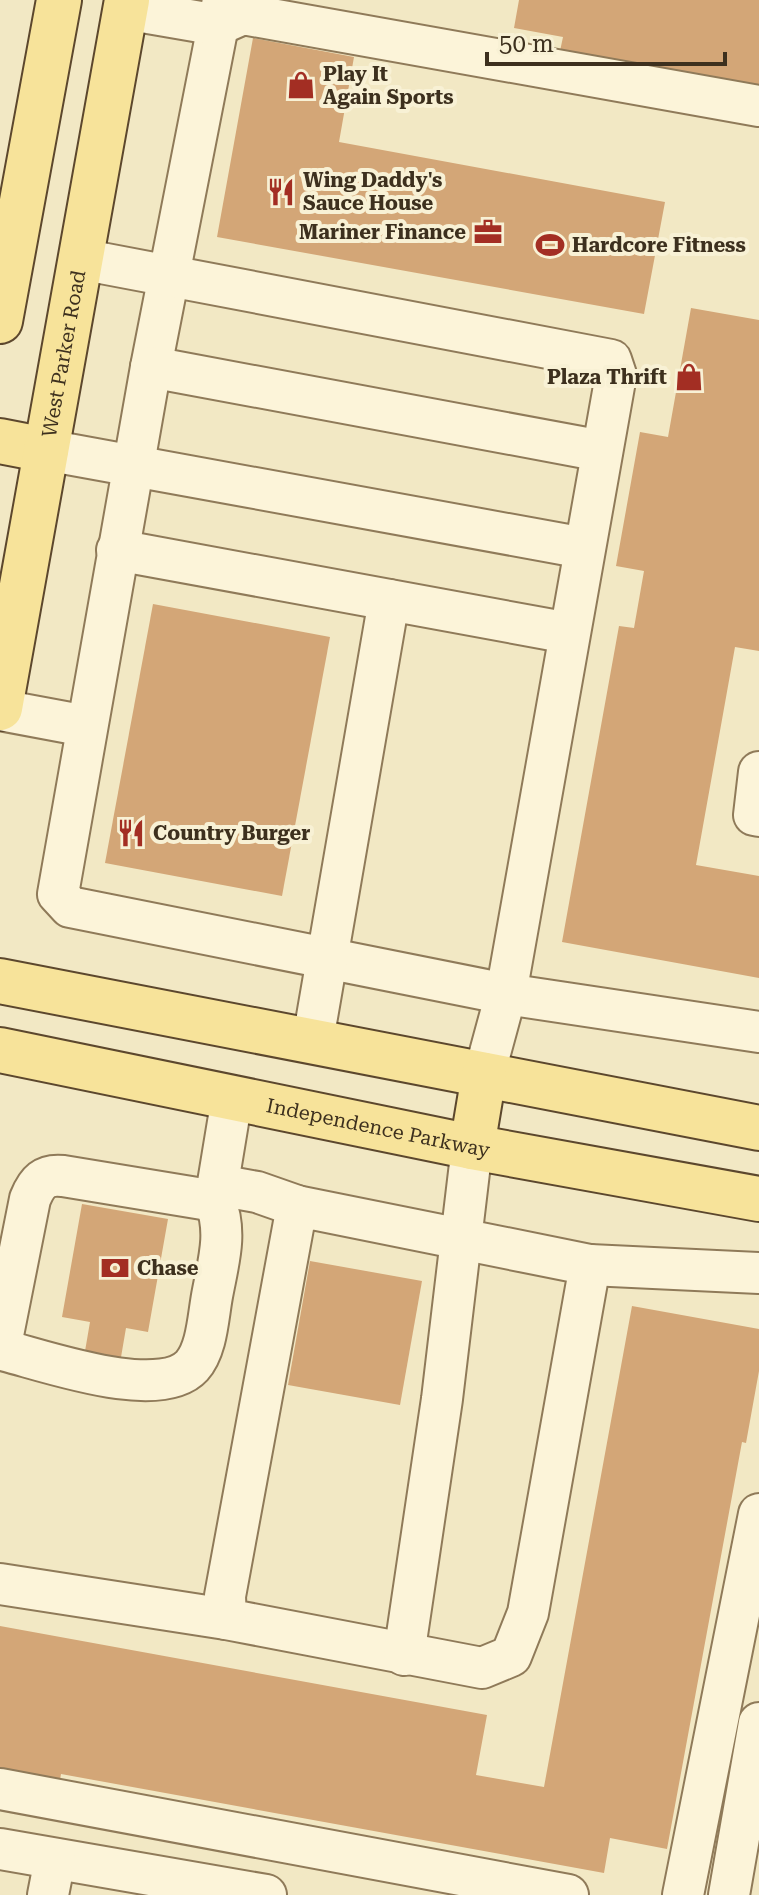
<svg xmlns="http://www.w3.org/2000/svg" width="759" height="1895" viewBox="0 0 759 1895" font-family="'Roboto Serif',serif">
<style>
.building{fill:#d3a677}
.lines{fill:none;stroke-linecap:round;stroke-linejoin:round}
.minor-casing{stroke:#8f7a59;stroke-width:44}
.major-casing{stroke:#5c472d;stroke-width:48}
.minor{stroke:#fcf4d9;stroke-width:40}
.major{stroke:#f7e39a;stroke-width:44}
.labels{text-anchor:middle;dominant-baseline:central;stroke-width:8;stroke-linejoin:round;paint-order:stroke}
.poi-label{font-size:20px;font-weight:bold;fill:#3d301e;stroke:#f8f1d5;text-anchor:start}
.street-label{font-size:20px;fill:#3d301e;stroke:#f8f1d5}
</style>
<rect width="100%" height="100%" fill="#f2e8c4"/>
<g class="building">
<polygon points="519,0 759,0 759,87 560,51 563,37 514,28"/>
<polygon points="253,38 354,57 339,142 665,202 644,314 217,237"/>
<polygon points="691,308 759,320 759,651 735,647 696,865 759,876 759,978 562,942 619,626 634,628 644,571 616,566 640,432 668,437"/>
<polygon points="153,604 330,637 282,896 105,863"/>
<polygon points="82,1204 168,1219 148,1332 126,1328 120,1363 84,1357 90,1322 62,1317"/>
<polygon points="310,1261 422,1281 400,1405 288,1385"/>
<polygon points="632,1306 759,1329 759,1371 746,1443 742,1442 667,1849 610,1838 604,1873 61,1774 60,1780 0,1769 0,1626 487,1715 476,1775 544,1787"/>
</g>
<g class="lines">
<defs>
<g id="minor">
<polyline points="223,0 151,367 58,894 70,907 506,994 759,1032"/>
<polyline points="125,9 218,25 243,14 759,106"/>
<polyline points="80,259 611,360 616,375 506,994 484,1075"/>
<polyline points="151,367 602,451"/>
<polyline points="46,450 584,548"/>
<polyline points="117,550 569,633"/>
<polyline points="0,710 86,726"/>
<polyline points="759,772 754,815 759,816"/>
<polyline points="313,1040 389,600"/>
<polyline points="218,1185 257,1192 297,1206"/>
<polygon points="297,1206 590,1265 528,1613 511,1656 482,1668 226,1619 225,1596"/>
<polyline points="590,1265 759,1273"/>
<path d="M0,1350L30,1199C37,1182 44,1174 63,1176L215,1201L232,1098"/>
<path d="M2,1350C43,1360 159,1402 192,1366C207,1349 208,1318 212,1296C218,1263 228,1233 215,1201"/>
<polyline points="0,1584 226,1619"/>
<polyline points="404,1655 442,1399 472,1147"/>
<polyline points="0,1789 568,1895"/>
<polyline points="0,1849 266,1895"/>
<polyline points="48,1895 55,1859"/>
<polyline points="683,1895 759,1514"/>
<polyline points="729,1895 759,1723"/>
</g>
<g id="major">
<polyline points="0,321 59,0"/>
<polyline points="0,441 46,450"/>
<path id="s1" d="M0,708L127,0"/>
<polyline points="0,981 759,1128"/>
<path id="s2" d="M0,1050L472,1147L759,1199"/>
<polyline points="472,1147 484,1075"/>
</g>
</defs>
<use href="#minor" class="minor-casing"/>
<use href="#major" class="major-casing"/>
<use href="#minor" class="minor"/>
<use href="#major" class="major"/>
</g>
<defs>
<symbol id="shop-bare" viewBox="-9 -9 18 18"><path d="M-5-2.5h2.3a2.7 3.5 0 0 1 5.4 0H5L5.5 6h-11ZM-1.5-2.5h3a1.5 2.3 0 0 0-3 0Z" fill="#a32e23" stroke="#f8f1d5" stroke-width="2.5" paint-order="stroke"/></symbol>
<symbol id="restaurant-bare" viewBox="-9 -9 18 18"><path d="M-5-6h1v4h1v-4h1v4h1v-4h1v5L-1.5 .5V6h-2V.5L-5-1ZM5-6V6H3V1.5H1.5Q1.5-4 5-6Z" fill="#a32e23" stroke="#f8f1d5" stroke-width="2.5" paint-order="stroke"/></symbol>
<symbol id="office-bare" viewBox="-9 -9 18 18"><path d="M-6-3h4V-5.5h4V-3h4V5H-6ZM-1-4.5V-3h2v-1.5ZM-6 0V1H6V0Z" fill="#a32e23" stroke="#f8f1d5" stroke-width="2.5" paint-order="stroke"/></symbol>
<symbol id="stadium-bare" viewBox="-9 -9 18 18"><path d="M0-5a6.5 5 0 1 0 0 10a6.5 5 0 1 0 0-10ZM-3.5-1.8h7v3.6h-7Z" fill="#a32e23" stroke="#f8f1d5" stroke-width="2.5" paint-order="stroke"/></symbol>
<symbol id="bank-bare" viewBox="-9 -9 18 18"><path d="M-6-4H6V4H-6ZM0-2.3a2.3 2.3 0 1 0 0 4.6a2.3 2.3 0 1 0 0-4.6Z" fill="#a32e23" stroke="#f8f1d5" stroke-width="2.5" paint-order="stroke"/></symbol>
</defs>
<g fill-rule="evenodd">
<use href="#shop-bare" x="281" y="65" width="40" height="40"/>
<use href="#restaurant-bare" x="261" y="172" width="40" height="40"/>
<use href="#office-bare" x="468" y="212" width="40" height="40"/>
<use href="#stadium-bare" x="530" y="225" width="40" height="40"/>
<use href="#shop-bare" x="669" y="357" width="40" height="40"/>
<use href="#restaurant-bare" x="111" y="813" width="40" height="40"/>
<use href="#bank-bare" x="95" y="1248" width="40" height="40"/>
</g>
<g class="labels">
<g class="poi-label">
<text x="323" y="74">Play It<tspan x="323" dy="23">Again Sports</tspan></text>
<text x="303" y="180">Wing Daddy's<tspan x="303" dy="23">Sauce House</tspan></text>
<text x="466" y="232" text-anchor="end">Mariner Finance</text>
<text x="572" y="245">Hardcore Fitness</text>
<text x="667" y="377" text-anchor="end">Plaza Thrift</text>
<text x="153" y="833">Country Burger</text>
<text x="137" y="1268">Chase</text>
</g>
<g class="street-label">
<text stroke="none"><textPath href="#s1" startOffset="360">West Parker Road</textPath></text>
<text stroke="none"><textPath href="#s2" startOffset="386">Independence Parkway</textPath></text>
</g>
</g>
<path d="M487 52v12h238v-12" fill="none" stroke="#3d301e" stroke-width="4"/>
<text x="499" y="52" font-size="24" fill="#3d301e" stroke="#f8f1d5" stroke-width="6" paint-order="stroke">50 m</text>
</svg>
